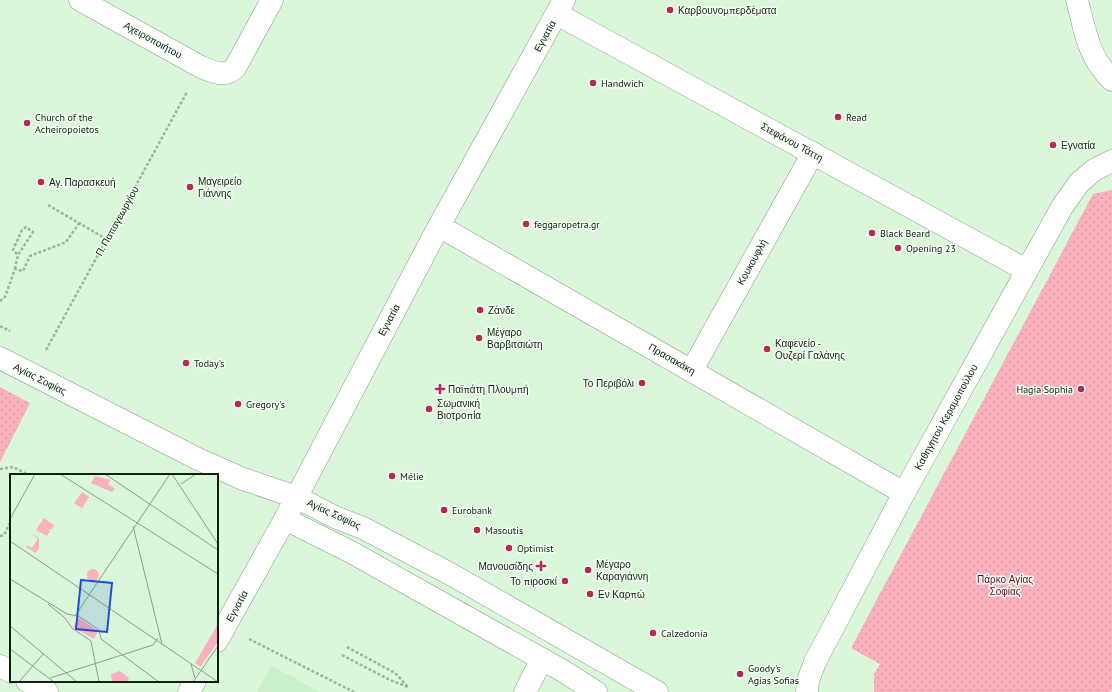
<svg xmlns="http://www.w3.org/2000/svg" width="1112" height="692" viewBox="0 0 1112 692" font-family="'PT Sans',sans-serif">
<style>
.built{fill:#cbeecb}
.grass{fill:url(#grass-dots)}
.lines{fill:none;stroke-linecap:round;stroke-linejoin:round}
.minor-casing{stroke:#849f84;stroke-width:23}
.secondary-casing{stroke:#849f84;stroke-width:23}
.primary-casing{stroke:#849f84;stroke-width:23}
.path{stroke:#9cb49c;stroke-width:2.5;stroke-dasharray:3 2;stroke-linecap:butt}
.minor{stroke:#fff;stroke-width:22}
.secondary{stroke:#fff;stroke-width:22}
.primary{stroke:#fff;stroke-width:22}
.poi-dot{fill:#b82854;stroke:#f3fff3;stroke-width:1.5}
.labels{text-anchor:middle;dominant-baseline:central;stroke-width:3;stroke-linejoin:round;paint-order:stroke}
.poi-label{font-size:10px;fill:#131e13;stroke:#f3fff3;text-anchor:start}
.street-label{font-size:10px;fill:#131e13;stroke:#f3fff3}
.park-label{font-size:10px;fill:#660b29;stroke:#f3fff3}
.inset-road{fill:none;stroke:#8aa08a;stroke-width:1}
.view{fill:#1d4ed8;fill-opacity:0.15;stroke:#1d4ed8;stroke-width:2}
.inset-edge{fill:none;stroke:#131e13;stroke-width:2}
</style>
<defs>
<pattern id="grass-dots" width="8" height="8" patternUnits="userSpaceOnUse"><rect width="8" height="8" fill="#fab1bd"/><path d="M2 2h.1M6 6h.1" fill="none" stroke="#d598a2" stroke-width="1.8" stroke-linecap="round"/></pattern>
</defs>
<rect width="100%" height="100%" fill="#daf7da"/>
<polygon class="built" points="271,666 287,674 320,692 257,692"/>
<g class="grass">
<polygon points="1112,190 1112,689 1110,692 874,692 874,674 880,664 851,648 1093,194"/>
<polygon points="0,387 30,403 0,462"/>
</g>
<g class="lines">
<defs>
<g id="minor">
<path d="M80,0L201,67C213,72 224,78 235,68L272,0"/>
<path d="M1077,0C1085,30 1088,57 1112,80"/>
<polyline points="557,14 1026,270"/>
<polyline points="439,226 904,493"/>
<polyline points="692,370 813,153"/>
<polyline points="0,666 11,672"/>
<polyline points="27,681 47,692"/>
<polyline points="525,692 542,659"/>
</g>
<g id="secondary">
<polyline points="0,358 198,459 243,479 296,497 335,517 363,528 454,576 657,692"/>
<polyline points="285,519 351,552 563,671 596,692"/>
<polyline points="807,692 808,681 815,662 904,493 1062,207 1079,183 1094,170 1112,161"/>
</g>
<g id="primary">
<polyline points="217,641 285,519 439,226 564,0"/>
<polyline points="189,692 195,681"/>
</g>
</defs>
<use href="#minor" class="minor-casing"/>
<use href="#secondary" class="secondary-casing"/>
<use href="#primary" class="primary-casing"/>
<g class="path">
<polyline points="48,205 108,240"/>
<polyline points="15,269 18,255 33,232 26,227 22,230 13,250 18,255"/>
<polyline points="0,301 5,297 15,269 23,271 30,256 66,242 80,222"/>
<polyline points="0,326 10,331"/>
<polyline points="46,350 187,92"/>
<polyline points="0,469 13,467 29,475"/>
<polyline points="0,536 4,535 11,521"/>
<polyline points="249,639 354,692"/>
<polyline points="347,647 395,673 409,688"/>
<polyline points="342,655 390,680 408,687"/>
</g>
<use href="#minor" class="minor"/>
<use href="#secondary" class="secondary"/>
<use href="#primary" class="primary"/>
</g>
<g class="poi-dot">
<circle cx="670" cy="10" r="4"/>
<circle cx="593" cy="83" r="4"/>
<circle cx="838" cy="117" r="4"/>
<circle cx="27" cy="123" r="4"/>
<circle cx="1053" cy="145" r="4"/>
<circle cx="41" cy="182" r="4"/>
<circle cx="190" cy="187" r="4"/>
<circle cx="526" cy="224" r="4"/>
<circle cx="872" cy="233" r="4"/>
<circle cx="898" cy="248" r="4"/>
<circle cx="480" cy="310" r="4"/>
<circle cx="479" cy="338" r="4"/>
<circle cx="767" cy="349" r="4"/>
<circle cx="186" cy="363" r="4"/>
<circle cx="642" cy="383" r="4"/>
<path d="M438 383h4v4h4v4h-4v4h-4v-4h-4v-4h4z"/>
<circle cx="1081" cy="389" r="4"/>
<circle cx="238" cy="404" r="4"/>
<circle cx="429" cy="409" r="4"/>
<circle cx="392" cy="476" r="4"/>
<circle cx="444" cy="510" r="4"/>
<circle cx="477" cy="530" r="4"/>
<circle cx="509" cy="548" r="4"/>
<path d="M539 560h4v4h4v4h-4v4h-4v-4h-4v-4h4z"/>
<circle cx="588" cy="570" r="4"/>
<circle cx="565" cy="581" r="4"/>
<circle cx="590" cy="594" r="4"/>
<circle cx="653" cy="633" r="4"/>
<circle cx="740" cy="674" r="4"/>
</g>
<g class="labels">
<g class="poi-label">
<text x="678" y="10">Καρβουνομπερδέματα</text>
<text x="601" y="83">Handwich</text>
<text x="35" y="117">Church of the<tspan x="35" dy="12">Acheiropoietos</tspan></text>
<text x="846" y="117">Read</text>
<text x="1061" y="145">Εγνατία</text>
<text x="198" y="181">Μαγειρείο<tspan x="198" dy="12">Γιάννης</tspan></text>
<text x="49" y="182">Αγ. Παρασκευή</text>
<text x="534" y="224">feggaropetra.gr</text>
<text x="880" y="233">Black Beard</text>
<text x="906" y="248">Opening 23</text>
<text x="488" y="310">Ζάνδε</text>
<text x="487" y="332">Μέγαρο<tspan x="487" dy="12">Βαρβιτσιώτη</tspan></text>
<text x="775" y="343">Καφενείο -<tspan x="775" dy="12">Ουζερί Γαλάνης</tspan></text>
<text x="194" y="363">Today's</text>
<text x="634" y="383" text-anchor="end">Το Περιβόλι</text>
<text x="448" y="389">Παϊπάτη Πλουμπή</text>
<text x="1073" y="389" text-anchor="end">Hagia Sophia</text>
<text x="437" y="403">Σωμανική<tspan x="437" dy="12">Βιοτροπία</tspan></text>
<text x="246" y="404">Gregory's</text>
<text x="400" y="476">Mélie</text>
<text x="452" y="510">Eurobank</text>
<text x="485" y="530">Masoutis</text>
<text x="517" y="548">Optimist</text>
<text x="596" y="564">Μέγαρο<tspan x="596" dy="12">Καραγιάννη</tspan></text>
<text x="533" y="566" text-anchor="end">Μανουσίδης</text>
<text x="557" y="581" text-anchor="end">Το πιροσκί</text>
<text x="598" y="594">Εν Καρπώ</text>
<text x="661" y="633">Calzedonia</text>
<text x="748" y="668">Goody's<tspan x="748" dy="12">Agias Sofias</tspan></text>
</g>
<g class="street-label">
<text transform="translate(545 36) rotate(-61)">Εγνατία</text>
<text transform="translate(153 40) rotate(29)">Αχειροποιήτου</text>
<text transform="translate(792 142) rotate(29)">Στεφάνου Τάττη</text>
<text transform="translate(117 221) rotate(-61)">Π. Παπαγεωργίου</text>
<text transform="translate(752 262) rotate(-61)">Κουκουφλή</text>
<text transform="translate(389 320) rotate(-62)">Εγνατία</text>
<text transform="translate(672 359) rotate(30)">Πρασακάκη</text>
<text transform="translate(40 379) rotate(27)">Αγίας Σοφίας</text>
<text transform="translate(946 417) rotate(-61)">Καθηγητού Κεραμοπούλου</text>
<text transform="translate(334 514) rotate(25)">Αγίας Σοφίας</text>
<text transform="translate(237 606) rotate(-61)">Εγνατία</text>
</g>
<g class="park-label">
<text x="1005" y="579">Πάρκο Αγίας<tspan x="1005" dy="12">Σοφίας</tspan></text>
</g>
</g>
<g transform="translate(10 474)">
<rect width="208" height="208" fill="#daf7da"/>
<path d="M85,2L101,6L98,10L105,15L102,18L81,9ZM72,18L79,23L72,34L64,29ZM34,44L45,52L40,56L32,51L40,57L37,62L26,56ZM20,59L29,64V74L26,79L16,73L17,71L22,74L28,65ZM77 101a6 6 0 1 1 12 0a6 6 0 1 1-12 0ZM69,144L88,157L84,165L63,153ZM208,150V168L190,193L185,189ZM110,197L119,204L117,208H102L101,200Z" fill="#fab1bd"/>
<path class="inset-road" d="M50,0L208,100M95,0L208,76M162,0L208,70M171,10L186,0M0,45L25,0M123,52L152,170M0,67L208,208M0,105L57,140L68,142L76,147L89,156L91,165L149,208M38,130L55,144L62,154L81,167M65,142L160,0M0,152L67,208M81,167L89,208M0,175L44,208M181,190L185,204M40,204L143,171L148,164M9,208L34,179M183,208L208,172"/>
<path class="view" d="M71,106L102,109L97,158L66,155Z"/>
<rect width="208" height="208" class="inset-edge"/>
</g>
</svg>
